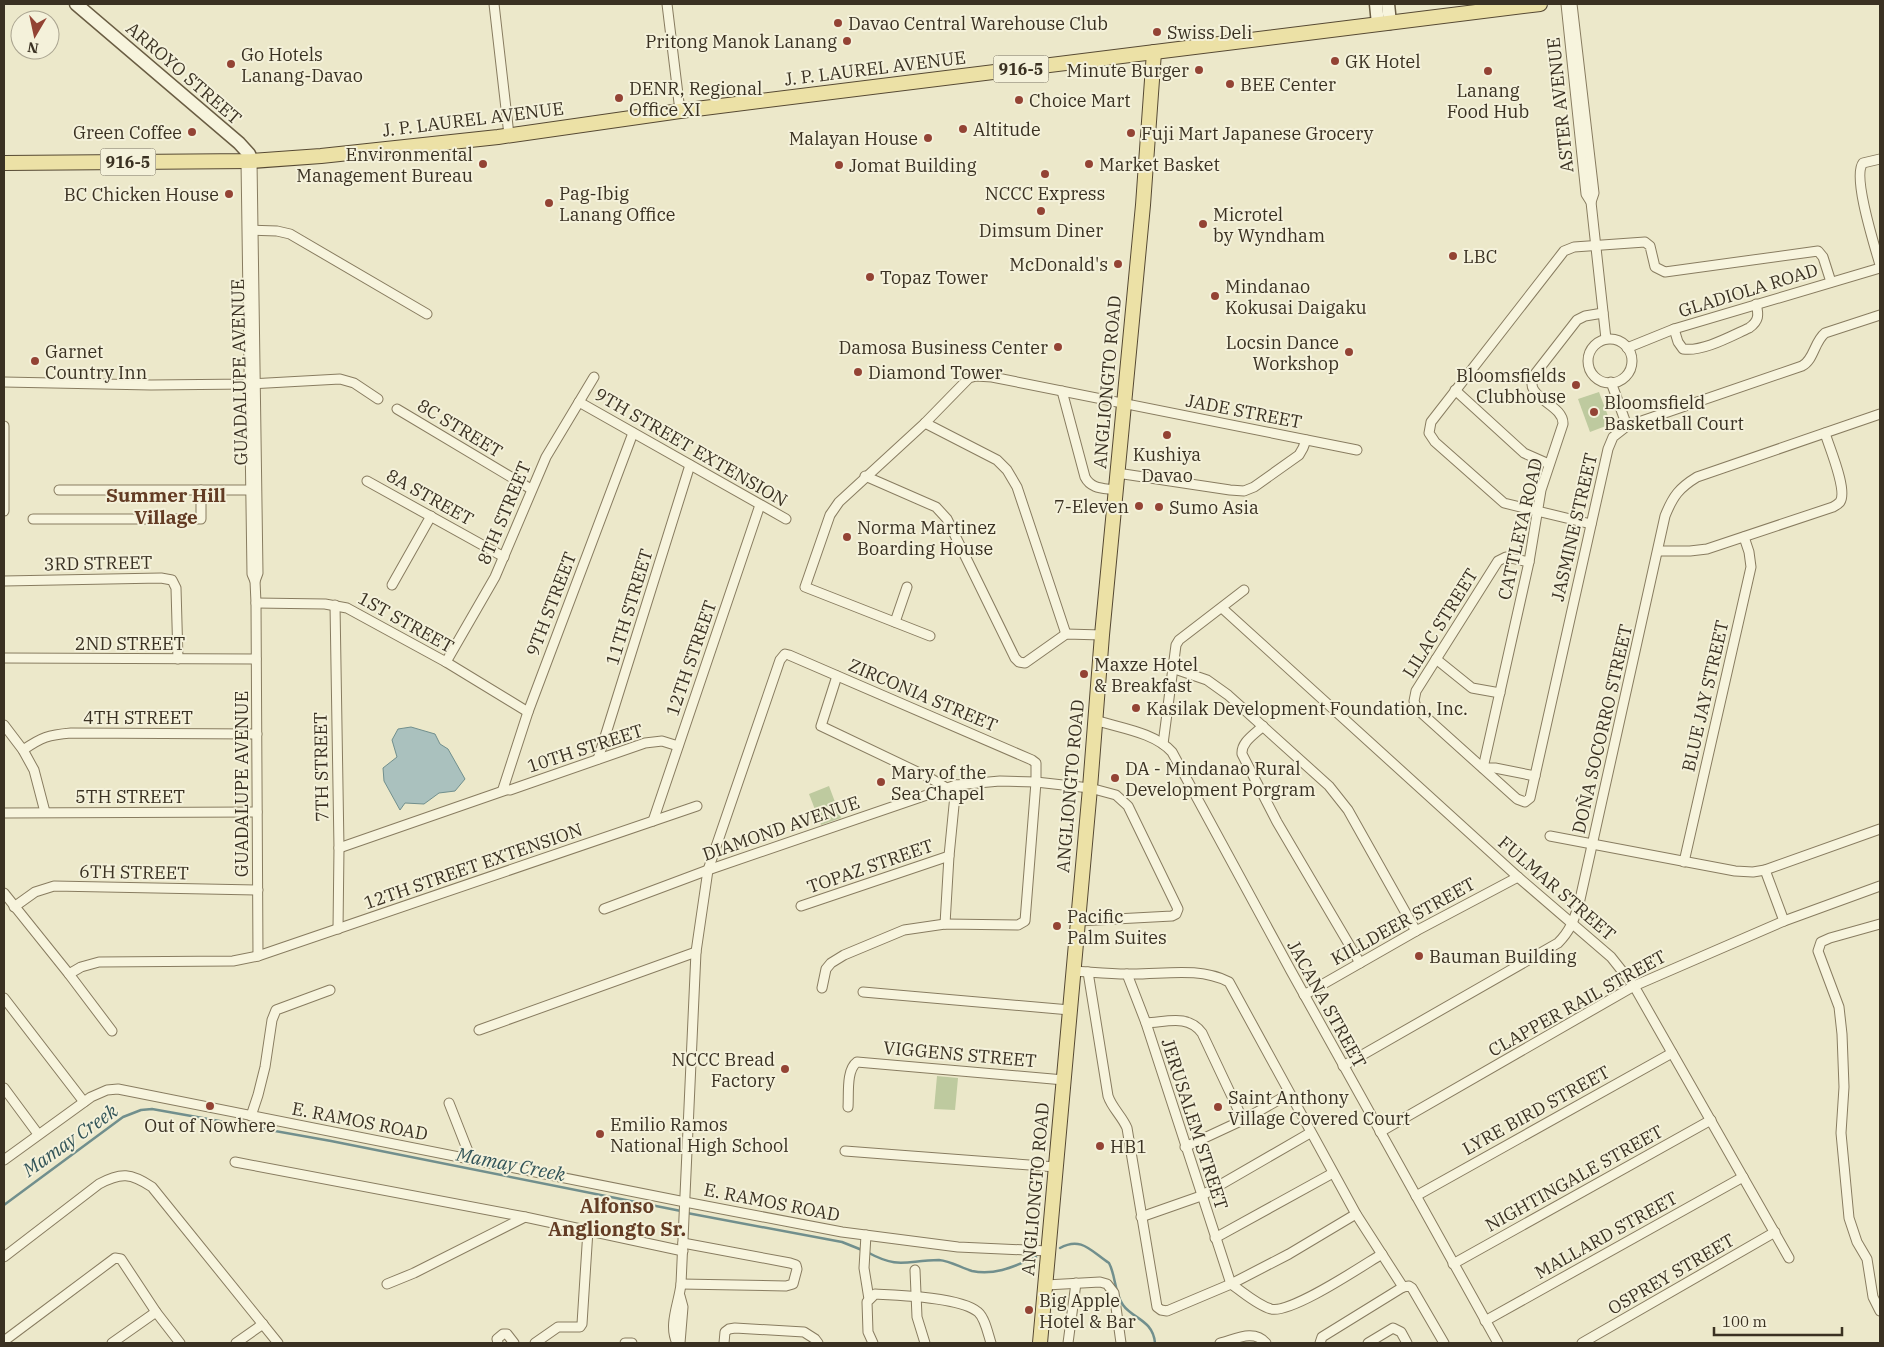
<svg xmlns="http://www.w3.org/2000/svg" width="1884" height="1347" viewBox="0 0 1884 1347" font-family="'IBM Plex Serif',serif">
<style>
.green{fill:#beca9f}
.water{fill:#aac1be;stroke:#718f8d}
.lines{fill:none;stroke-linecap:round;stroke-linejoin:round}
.stream{stroke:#718f8d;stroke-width:2.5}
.street-casing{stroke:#887c60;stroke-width:11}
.secondary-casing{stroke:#6a5d43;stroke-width:15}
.primary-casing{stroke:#564933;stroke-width:16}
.street{stroke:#f7f4dd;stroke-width:9}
.secondary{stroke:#f7f4dd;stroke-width:12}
.primary{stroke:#ece1a6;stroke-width:14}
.poi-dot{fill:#934334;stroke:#f4f1da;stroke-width:2}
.labels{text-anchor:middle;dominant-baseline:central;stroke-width:4;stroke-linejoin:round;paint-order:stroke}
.shield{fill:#f4f1da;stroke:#726b59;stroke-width:1}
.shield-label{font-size:16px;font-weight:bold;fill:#3a3122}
.poi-label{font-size:18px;fill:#3a3122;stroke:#f4f1da;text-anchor:start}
.street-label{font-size:18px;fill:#3a3122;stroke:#f4f1da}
.neighbourhood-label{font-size:19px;font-weight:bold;fill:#633c24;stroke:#f4f1da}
.water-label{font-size:19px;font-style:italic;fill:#325458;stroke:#f4f1da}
.quarter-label{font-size:20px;font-weight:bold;fill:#633c24;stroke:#f4f1da}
</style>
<rect width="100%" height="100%" fill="#ece8ca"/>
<g class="green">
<polygon points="1599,392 1611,424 1590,432 1578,399"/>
<polygon points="829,786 841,818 821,825 809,794"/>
<polygon points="937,1076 958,1078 955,1110 934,1109"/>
</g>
<polygon class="water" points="411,727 435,734 440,744 448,749 465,779 455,791 439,793 424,804 405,803 400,810 384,781 383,768 397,757 392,740 398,729"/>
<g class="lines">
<g class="stream">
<polyline points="4,1205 123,1117 141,1110 152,1109 331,1141 681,1211"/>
<polyline points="687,1213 842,1242 862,1250"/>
<path d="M1060,1248C1081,1236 1091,1251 1109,1263C1116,1276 1114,1292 1123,1305C1133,1319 1153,1320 1155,1343"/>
<path d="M867,1252C900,1270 906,1260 939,1260C951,1261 961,1268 972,1271C995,1276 1015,1266 1036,1257"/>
</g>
<defs>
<g id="street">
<polyline points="494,4 509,135"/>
<polyline points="667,4 680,111"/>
<polyline points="1566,4 1586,194 1591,202 1606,339"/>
<polyline points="1572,4 1594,193 1591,202"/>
<path d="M1880,159L1863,163C1852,176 1875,247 1880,265"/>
<polyline points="246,161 252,574 255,581 256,603 258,956"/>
<polyline points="252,161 258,573 255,581"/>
<polyline points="249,230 277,231 290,234 427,314"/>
<path d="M1674,329L1678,342L1683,349C1703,352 1731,336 1749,328C1759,321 1759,315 1756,304"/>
<circle cx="1610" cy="361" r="22"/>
<polyline points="1627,348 1674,329 1880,268"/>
<polyline points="4,382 151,385 249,384 340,379 354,383 378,399"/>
<polyline points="1611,382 1627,426"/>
<polyline points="1455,390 1524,453 1549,464"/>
<path d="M1062,391L1085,477C1091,489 1103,488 1115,490"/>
<polyline points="579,402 786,519"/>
<polyline points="397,409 531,489"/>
<polyline points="925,423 997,460 1007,470 1017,487 1066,634"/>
<polyline points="4,426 4,511"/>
<polyline points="633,433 528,712 503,789 510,790 645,743 662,741 678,746"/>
<polyline points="1117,473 1230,490 1244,491 1254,487 1299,455 1303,448 1306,440"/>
<polyline points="865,476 936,507 947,519 1015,658 1019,662 1025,663 1066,634 1102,635"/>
<polyline points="367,481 504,557"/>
<polyline points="59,490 256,490"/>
<polyline points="33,519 201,519 201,490"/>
<polyline points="1591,524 1504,503 1435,442 1429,433 1431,422 1564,251 1574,247 1645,242 1650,246 1655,267 1665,272 1818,251 1823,257 1831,282"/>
<path d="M1658,551H1690L1707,549L1833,507C1835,506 1838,504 1840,502C1848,490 1829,447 1825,433"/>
<path d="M1529,562L1506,557L1498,561L1416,691L1414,701L1417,709L1517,799L1525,802L1530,798L1608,449L1613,437L1627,426L1802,366C1814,360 1814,342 1825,333L1880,315"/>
<polyline points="4,581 161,578 172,580 176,588 178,659"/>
<polyline points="392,585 431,516"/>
<polyline points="256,603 325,604 347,608 446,662 528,712"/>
<polyline points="335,605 339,848 338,929"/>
<polyline points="1222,608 1518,877 1611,957 1634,986 1789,1258"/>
<polyline points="895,622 907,587"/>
<polyline points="930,636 805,587 830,515 839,502 925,423 969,378 976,376 992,377 1357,450"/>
<polyline points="4,658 256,659"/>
<polyline points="1436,659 1472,688 1500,693"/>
<polyline points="446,662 495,577 546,457 594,377"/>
<polyline points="1172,668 1207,680 1228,695 1329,786 1348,810 1416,931"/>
<polyline points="837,676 821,726 930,778 945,787"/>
<path d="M1095,720C1119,728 1154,732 1172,752L1291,971L1498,1343"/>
<polyline points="4,725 23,750 34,770 45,812"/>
<path d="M1263,726C1255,734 1241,742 1242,754L1277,822L1360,963"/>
<polyline points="1163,744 1176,645 1179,640 1244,590"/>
<path d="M23,750C42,737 48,735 71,733L257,734"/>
<polyline points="598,759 690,465"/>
<path d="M1535,776L1495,768H1483L1529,562L1541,490L1563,424C1564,403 1520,398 1535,374L1577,320L1585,316L1603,313"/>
<polyline points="4,813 257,812"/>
<polyline points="653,821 760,505"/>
<polyline points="1550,836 1735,871 1753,872 1765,870 1880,829"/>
<polyline points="339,848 506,790"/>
<polyline points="1684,862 1751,567 1749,552 1744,537"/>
<polyline points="1765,870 1784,921"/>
<polyline points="4,893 69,974 112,1031"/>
<polyline points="801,906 949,856"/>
<polyline points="14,907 35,892 54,886 258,890"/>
<polyline points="604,909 708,870 956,785 1000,781 1036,782 1090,788 1116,795 1128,806 1178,909 1176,914 1172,916 1078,921"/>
<polyline points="945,924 949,856 956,785"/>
<polyline points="1880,924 1830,938 1821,942 1818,951 1839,1007 1842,1034 1844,1087 1841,1133 1849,1218 1857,1242 1867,1259 1873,1297 1880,1311"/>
<path d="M1073,971C1091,972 1109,974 1127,974C1161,975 1198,966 1229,982L1356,1214L1403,1287"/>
<path d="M1088,972L1108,1096C1112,1108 1122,1116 1127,1128L1157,1307L1161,1310L1167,1311L1231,1284L1289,1254L1356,1214"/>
<polyline points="69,974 81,967 99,962 233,961 258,956 697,806"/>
<polyline points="1127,974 1146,1023 1231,1284"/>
<polyline points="863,992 1070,1010"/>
<polyline points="1304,995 1416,931 1518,877"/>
<polyline points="4,998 84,1102"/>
<path d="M1146,1023C1167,1022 1188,1014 1202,1033L1243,1120"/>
<polyline points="479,1030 696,952"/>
<path d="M1343,1066L1558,943C1570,931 1574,920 1579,904L1665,516C1673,496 1679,488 1697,477L1880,414"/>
<polyline points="4,1088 38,1134"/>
<polyline points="449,1103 471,1159"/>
<path d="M848,1107C849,1094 846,1070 857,1062L1064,1080"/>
<polyline points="251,1116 258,1095 265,1067 272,1020 276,1010 330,990"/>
<polyline points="1380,1132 1634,986 1784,921 1880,886"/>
<polyline points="1185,1147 1243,1120 1289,1094"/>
<polyline points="845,1151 1056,1167"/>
<polyline points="4,1160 91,1097 107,1090 118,1089 685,1202 842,1232 958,1247 1048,1251"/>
<polyline points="235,1162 525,1217 683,1251"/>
<polyline points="1416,1196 1672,1053"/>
<polyline points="1141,1217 1201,1196 1310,1133"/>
<polyline points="866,1235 864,1268 869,1299"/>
<polyline points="1215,1238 1333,1173"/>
<path d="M4,1257L99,1184C121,1172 131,1173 152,1187L278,1343"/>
<polyline points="1453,1264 1711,1120"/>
<polyline points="915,1270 917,1317 925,1343"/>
<polyline points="387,1284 414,1273 525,1217"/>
<polyline points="681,1284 786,1286 793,1284 797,1269 796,1265 790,1263 683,1243"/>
<path d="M1231,1284C1243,1292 1257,1305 1271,1309C1291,1314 1362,1266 1382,1254"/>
<polyline points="1046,1285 1100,1282 1107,1284 1114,1293 1121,1343"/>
<polyline points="1403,1287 1409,1286 1412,1288 1444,1343"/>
<polyline points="1485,1321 1743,1177"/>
<polyline points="4,1341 115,1258 121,1259 156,1312 180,1343"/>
<polyline points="112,1343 156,1312"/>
<polyline points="236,1343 263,1324"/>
<polyline points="498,1343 497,1339 503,1334 507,1334 514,1343"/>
<polyline points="535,1343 558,1327 580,1327 582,1324 588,1230"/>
<polyline points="625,1343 632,1343"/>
<path d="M677,1343C668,1325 679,1303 681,1284L696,952L708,870L780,660L785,654L789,655L1032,760L1036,763V782L1025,921L1018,925L945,924L904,930L844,955L831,963L826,969L822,988"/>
<polyline points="680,1343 683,1307 680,1296"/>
<polyline points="724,1343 725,1332 729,1329 735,1328 804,1332 815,1339 818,1343"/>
<path d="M873,1343L868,1332L867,1302L875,1294C898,1295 961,1297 978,1312C985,1318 988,1334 991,1343"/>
<polyline points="1068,1343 1076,1283"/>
<path d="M1220,1343C1236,1339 1254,1329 1266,1343"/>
<polyline points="1320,1343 1322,1337 1403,1287"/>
<polyline points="1368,1343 1393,1328 1401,1332 1407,1343"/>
<polyline points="1582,1343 1775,1232"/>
</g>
<g id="secondary">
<polyline points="76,4 239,143 249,154 252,161"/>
<polyline points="1376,4 1378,24"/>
<polyline points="1388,4 1390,23"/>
</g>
<g id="primary">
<polyline points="4,163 252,161 321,156 498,137 680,111 1540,4"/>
<polyline points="1040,1343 1090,788 1102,635 1143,205 1154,52"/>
</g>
</defs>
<use href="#street" class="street-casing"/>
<use href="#secondary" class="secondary-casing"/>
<use href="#primary" class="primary-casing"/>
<use href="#street" class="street"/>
<use href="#secondary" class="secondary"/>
<use href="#primary" class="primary"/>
</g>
<g class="poi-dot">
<circle cx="838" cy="23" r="5"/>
<circle cx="1157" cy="32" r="5"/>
<circle cx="847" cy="41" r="5"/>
<circle cx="1335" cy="61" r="5"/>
<circle cx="231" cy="64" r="5"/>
<circle cx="1199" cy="70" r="5"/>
<circle cx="1488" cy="71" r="5"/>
<circle cx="1230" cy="84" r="5"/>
<circle cx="619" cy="98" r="5"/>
<circle cx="1019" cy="100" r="5"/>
<circle cx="963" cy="129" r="5"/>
<circle cx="192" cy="132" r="5"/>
<circle cx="1131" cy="133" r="5"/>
<circle cx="928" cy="138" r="5"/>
<circle cx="483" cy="164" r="5"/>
<circle cx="1089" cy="164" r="5"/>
<circle cx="839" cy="165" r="5"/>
<circle cx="1045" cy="174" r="5"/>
<circle cx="229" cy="194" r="5"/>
<circle cx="549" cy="203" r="5"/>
<circle cx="1041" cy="211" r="5"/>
<circle cx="1203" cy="224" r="5"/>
<circle cx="1453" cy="256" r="5"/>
<circle cx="1118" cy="264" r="5"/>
<circle cx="870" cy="277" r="5"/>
<circle cx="1215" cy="296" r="5"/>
<circle cx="1058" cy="347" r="5"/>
<circle cx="1349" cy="352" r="5"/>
<circle cx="35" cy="361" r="5"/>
<circle cx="858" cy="372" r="5"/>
<circle cx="1576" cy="385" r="5"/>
<circle cx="1594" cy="412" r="5"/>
<circle cx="1167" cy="435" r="5"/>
<circle cx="1139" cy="506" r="5"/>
<circle cx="1159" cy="507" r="5"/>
<circle cx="847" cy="537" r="5"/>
<circle cx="1084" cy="674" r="5"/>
<circle cx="1136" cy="708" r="5"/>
<circle cx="1115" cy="778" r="5"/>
<circle cx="881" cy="782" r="5"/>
<circle cx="1057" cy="926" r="5"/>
<circle cx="1419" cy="956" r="5"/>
<circle cx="785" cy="1069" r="5"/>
<circle cx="210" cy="1106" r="5"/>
<circle cx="1218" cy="1107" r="5"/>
<circle cx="600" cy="1134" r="5"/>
<circle cx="1100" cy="1146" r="5"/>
<circle cx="1029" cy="1310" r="5"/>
</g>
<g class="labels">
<g class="shield">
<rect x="993.5" y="55.5" width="55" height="27" rx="4"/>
<rect x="100.5" y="148.5" width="55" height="27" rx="4"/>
</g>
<g class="shield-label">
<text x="1021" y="69">916-5</text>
<text x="128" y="162">916-5</text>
</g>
<g class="poi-label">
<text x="848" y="23">Davao Central Warehouse Club</text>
<text x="1167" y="32">Swiss Deli</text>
<text x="837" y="41" text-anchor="end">Pritong Manok Lanang</text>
<text x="241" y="54">Go Hotels<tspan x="241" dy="21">Lanang-Davao</tspan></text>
<text x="1345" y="61">GK Hotel</text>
<text x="1189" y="70" text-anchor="end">Minute Burger</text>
<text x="1240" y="84">BEE Center</text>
<text x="629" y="88">DENR, Regional<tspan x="629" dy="21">Office XI</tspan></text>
<text x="1488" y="90" text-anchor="middle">Lanang<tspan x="1488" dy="21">Food Hub</tspan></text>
<text x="1029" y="100">Choice Mart</text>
<text x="973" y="129">Altitude</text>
<text x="182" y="132" text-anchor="end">Green Coffee</text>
<text x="1141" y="133">Fuji Mart Japanese Grocery</text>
<text x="918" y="138" text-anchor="end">Malayan House</text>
<text x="473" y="154" text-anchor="end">Environmental<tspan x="473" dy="21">Management Bureau</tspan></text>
<text x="1099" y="164">Market Basket</text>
<text x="849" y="165">Jomat Building</text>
<text x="559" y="193">Pag-Ibig<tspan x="559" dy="21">Lanang Office</tspan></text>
<text x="1045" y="193" text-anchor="middle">NCCC Express</text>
<text x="219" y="194" text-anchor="end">BC Chicken House</text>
<text x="1213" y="214">Microtel<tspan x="1213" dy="21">by Wyndham</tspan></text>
<text x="1041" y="230" text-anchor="middle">Dimsum Diner</text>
<text x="1463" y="256">LBC</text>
<text x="1108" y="264" text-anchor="end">McDonald's</text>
<text x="880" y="277">Topaz Tower</text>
<text x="1225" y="286">Mindanao<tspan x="1225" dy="21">Kokusai Daigaku</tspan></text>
<text x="1339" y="342" text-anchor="end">Locsin Dance<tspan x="1339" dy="21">Workshop</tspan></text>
<text x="1048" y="347" text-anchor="end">Damosa Business Center</text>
<text x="45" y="351">Garnet<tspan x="45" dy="21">Country Inn</tspan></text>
<text x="868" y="372">Diamond Tower</text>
<text x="1566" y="375" text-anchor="end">Bloomsfields<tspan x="1566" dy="21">Clubhouse</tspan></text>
<text x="1604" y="402">Bloomsfield<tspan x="1604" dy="21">Basketball Court</tspan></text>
<text x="1167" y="454" text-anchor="middle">Kushiya<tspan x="1167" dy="21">Davao</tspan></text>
<text x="1129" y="506" text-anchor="end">7-Eleven</text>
<text x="1169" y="507">Sumo Asia</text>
<text x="857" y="527">Norma Martinez<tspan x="857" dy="21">Boarding House</tspan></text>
<text x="1094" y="664">Maxze Hotel<tspan x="1094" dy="21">&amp; Breakfast</tspan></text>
<text x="1146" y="708">Kasilak Development Foundation, Inc.</text>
<text x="1125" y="768">DA - Mindanao Rural<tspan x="1125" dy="21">Development Porgram</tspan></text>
<text x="891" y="772">Mary of the<tspan x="891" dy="21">Sea Chapel</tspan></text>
<text x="1067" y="916">Pacific<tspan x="1067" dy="21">Palm Suites</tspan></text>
<text x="1429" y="956">Bauman Building</text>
<text x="775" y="1059" text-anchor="end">NCCC Bread<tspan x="775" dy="21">Factory</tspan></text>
<text x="1228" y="1097">Saint Anthony<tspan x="1228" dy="21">Village Covered Court</tspan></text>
<text x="610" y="1124">Emilio Ramos<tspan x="610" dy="21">National High School</tspan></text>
<text x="210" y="1125" text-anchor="middle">Out of Nowhere</text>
<text x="1110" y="1146">HB1</text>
<text x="1039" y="1300">Big Apple<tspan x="1039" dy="21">Hotel &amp; Bar</tspan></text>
</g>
<g class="street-label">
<text transform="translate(875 68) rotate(-7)">J. P. LAUREL AVENUE</text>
<text transform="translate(184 73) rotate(41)">ARROYO STREET</text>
<text transform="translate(1560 105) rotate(-96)">ASTER AVENUE</text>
<text transform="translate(473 119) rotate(-7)">J. P. LAUREL AVENUE</text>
<text transform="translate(1748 290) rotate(-17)">GLADIOLA ROAD</text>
<text transform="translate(239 372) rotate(-91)">GUADALUPE AVENUE</text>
<text transform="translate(1107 382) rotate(-85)">ANGLIONGTO ROAD</text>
<text transform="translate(1244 411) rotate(11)">JADE STREET</text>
<text transform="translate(460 428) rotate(31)">8C STREET</text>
<text transform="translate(691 447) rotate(30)">9TH STREET EXTENSION</text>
<text transform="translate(430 497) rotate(29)">8A STREET</text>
<text transform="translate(504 513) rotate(-67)">8TH STREET</text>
<text transform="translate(1574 527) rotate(-77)">JASMINE STREET</text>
<text transform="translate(1520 529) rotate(-77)">CATTLEYA ROAD</text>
<text transform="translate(98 563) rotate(-1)">3RD STREET</text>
<text transform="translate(551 604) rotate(-69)">9TH STREET</text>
<text transform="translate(629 607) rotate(-73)">11TH STREET</text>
<text transform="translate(406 622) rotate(29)">1ST STREET</text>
<text transform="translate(1440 623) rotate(-58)">LILAC STREET</text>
<text x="130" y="643">2ND STREET</text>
<text transform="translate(691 658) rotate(-71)">12TH STREET</text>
<text transform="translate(923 695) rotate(23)">ZIRCONIA STREET</text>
<text transform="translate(1705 696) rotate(-77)">BLUE JAY STREET</text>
<text x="138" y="717">4TH STREET</text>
<text transform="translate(1602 729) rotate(-77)">DOÑA SOCORRO STREET</text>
<text transform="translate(585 748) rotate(-18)">10TH STREET</text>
<text transform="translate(321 767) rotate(-91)">7TH STREET</text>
<text transform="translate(241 784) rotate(-90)">GUADALUPE AVENUE</text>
<text transform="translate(1070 786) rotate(-85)">ANGLIONGTO ROAD</text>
<text x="130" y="796">5TH STREET</text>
<text transform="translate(781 828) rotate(-19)">DIAMOND AVENUE</text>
<text transform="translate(473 866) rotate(-19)">12TH STREET EXTENSION</text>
<text transform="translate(870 866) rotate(-19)">TOPAZ STREET</text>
<text transform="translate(134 872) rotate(1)">6TH STREET</text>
<text transform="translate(1557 888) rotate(41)">FULMAR STREET</text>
<text transform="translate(1403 921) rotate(-29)">KILLDEER STREET</text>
<text transform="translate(1577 1003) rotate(-29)">CLAPPER RAIL STREET</text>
<text transform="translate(1327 1004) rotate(61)">JACANA STREET</text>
<text transform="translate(960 1054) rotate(5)">VIGGENS STREET</text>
<text transform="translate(1536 1110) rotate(-29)">LYRE BIRD STREET</text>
<text transform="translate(360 1121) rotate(11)">E. RAMOS ROAD</text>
<text transform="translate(1195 1124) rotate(72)">JERUSALEM STREET</text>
<text transform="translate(1574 1178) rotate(-29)">NIGHTINGALE STREET</text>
<text transform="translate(1035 1189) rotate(-85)">ANGLIONGTO ROAD</text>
<text transform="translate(772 1202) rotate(11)">E. RAMOS ROAD</text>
<text transform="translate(1606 1235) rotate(-29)">MALLARD STREET</text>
<text transform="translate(1671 1274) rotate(-30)">OSPREY STREET</text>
</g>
<g class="neighbourhood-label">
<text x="166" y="495">Summer Hill<tspan x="166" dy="22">Village</tspan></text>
</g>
<g class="water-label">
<text transform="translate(70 1140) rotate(-35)">Mamay Creek</text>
<text transform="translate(511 1164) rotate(11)">Mamay Creek</text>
</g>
<g class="quarter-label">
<text x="617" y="1205">Alfonso<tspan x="617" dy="23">Angliongto Sr.</tspan></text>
</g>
</g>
<rect width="1884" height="1347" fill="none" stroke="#3a3122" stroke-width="10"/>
<g transform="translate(35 35) rotate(189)"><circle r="24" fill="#f4f1da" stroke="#aaa490"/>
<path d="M0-4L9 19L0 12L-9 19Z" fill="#934334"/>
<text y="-8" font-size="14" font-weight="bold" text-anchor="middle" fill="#3a3122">N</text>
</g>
<path d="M1714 1327v8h128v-8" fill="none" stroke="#3a3122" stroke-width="2.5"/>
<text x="1722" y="1327" font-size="15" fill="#3a3122" stroke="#f4f1da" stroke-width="4" paint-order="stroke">100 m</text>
</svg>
